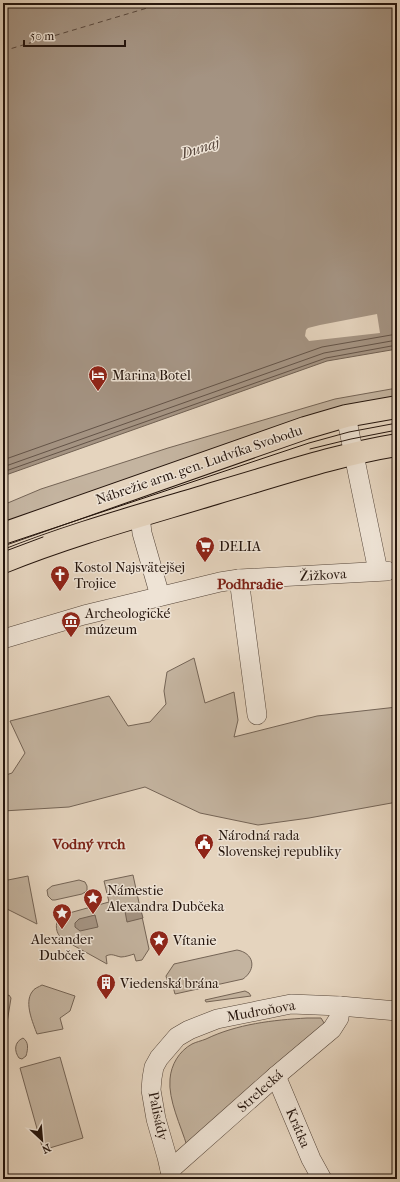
<svg xmlns="http://www.w3.org/2000/svg" width="400" height="1182" viewBox="0 0 400 1182" font-family="'IM FELL French Canon',serif">
<style>
.green{fill:#c4b4a0;stroke:#746456}
.water{fill:#a49382;stroke:#716153}
.pier{fill:#e5d4be}
.lines{fill:none;stroke-linecap:round;stroke-linejoin:round}
.shore{stroke:#645448;stroke-width:1}
.ferry{stroke:#58473c;stroke-width:1;stroke-dasharray:5 4;stroke-linecap:butt}
.minor-casing{stroke:#554539;stroke-width:20}
.major-casing{stroke:#25150d;stroke-width:24}
.minor{stroke:#eee3d5;stroke-width:19}
.major{stroke:#e5d4be;stroke-width:22}
.tram{stroke:#25150d;stroke-width:1}
.labels{text-anchor:middle;dominant-baseline:central;stroke-width:3;stroke-linejoin:round;paint-order:stroke}
.poi-label{font-size:14px;fill:#25150d;stroke:#eee3d5;text-anchor:start}
.street-label{font-size:14px;fill:#25150d;stroke:#eee3d5}
.water-label{font-size:15px;font-style:italic;fill:#58473c;stroke:#eee3d5}
.neighbourhood-label{font-size:15px;font-weight:bold;fill:#7a1f14;stroke:#eee3d5}
</style>
<rect width="100%" height="100%" fill="#e5d4be"/>
<filter id="stains"><feTurbulence type="fractalNoise" baseFrequency=".005" numOctaves="4"/><feColorMatrix values="0 0 0 0 .2 0 0 0 0 .09 0 0 0 0 .02 0 0 0 .5 -.17"/></filter>
<radialGradient id="worn" r=".72"><stop offset=".6" stop-color="#630" stop-opacity="0"/><stop offset="1" stop-color="#630" stop-opacity=".3"/></radialGradient>
<g class="green">
<polygon points="397,388 397,401 3,527 3,505 41,489 168,448 335,399"/>
<polygon points="194,658 205,703 234,692 238,720 234,737 317,716 397,707 397,802 309,818 258,825 200,813 145,787 69,807 3,811 3,776 12,773 25,753 10,721 109,696 128,726 150,722 166,704 164,691 167,672"/>
<path d="M133,875L149,949L142,960L136,961L134,954C131,955 125,957 121,957C115,956 112,953 106,956L107,964L62,939C55,932 54,922 62,915L109,902L104,881Z"/>
<polygon points="28,876 29,882 37,924 3,907 3,881"/>
<polygon points="79,880 85,882 87,886 87,891 82,894 55,900 52,900 48,896 47,890 52,886"/>
<path d="M237,950C254,953 257,969 243,979L175,994L172,983L168,984L166,976L174,964Z"/>
<path d="M42,985L75,996L70,1011L60,1018L63,1029L37,1034C33,1023 24,1003 32,992C34,988 39,987 42,985Z"/>
<polygon points="245,991 249,993 251,996 206,1002 205,1000"/>
<polygon points="9,995 11,998 6,1029 3,1035 3,998"/>
<path d="M307,1018H321L326,1026L187,1146C181,1126 168,1100 170,1079C171,1065 179,1051 192,1044C196,1042 201,1041 206,1039C237,1024 273,1020 307,1018Z"/>
<path d="M23,1038C29,1042 28,1049 26,1056L22,1059L19,1058C14,1051 14,1042 23,1038Z"/>
<polygon points="60,1057 83,1138 43,1150 20,1068"/>
</g>
<g class="water">
<polygon points="3,3 397,3 397,349 327,361 3,476"/>
<polygon points="139,903 143,918 127,922 124,906"/>
<polygon points="95,915 98,927 80,931 75,927 75,923 79,919"/>
</g>
<polygon class="pier" points="377,314 380,333 309,341 305,336 306,330 308,328 320,325"/>
<g class="lines">
<g class="shore">
<polyline points="3,460 322,347 397,334"/>
<polyline points="3,467 324,353 397,340"/>
<polyline points="3,472 326,358 397,345"/>
</g>
<polyline class="ferry" points="3,51 164,3"/>
<defs>
<g id="minor">
<polyline points="346,416 378,571"/>
<polyline points="140,516 142,533 160,596"/>
<polyline points="239,579 257,715"/>
<polyline points="3,639 84,615 220,582 239,579 387,571"/>
<polyline points="276,1076 311,1159 322,1179"/>
<polyline points="170,1170 276,1076 332,1029 339,1018 340,1006"/>
<polyline points="172,1179 167,1157 156,1119 151,1090 152,1078 154,1067 159,1058 177,1037 189,1030 217,1019 291,1004 340,1006 397,1011"/>
</g>
<g id="major">
<polyline points="3,534 305,428 346,416 397,407"/>
<path d="M3,562C72,534 147,514 219,492C278,475 336,455 397,445"/>
</g>
</defs>
<use href="#minor" class="minor-casing"/>
<use href="#major" class="major-casing"/>
<use href="#minor" class="minor"/>
<use href="#major" class="major"/>
<g class="tram">
<polyline points="310,449 351,439 397,430"/>
<polyline points="3,545 309,443 349,432 397,423"/>
<polyline points="3,552 43,537"/>
</g>
</g>
<defs>
<symbol id="hotel-pin" viewBox="-11 -11 22 30"><path d="M0 17L-7.5 6A9.5 9.5 0 1 1 7.5 6Z" fill="#8f2418" stroke="#eee3d5"/><path d="M-6-4.5h1.5V1H6V5H4.5V3h-9V5H-6ZM-4 0a1.8 1.8 0 1 1 3.6 0ZM.5 0V-2.5h3Q6-2.5 6 0Z" fill="#fff"/></symbol>
<symbol id="supermarket-pin" viewBox="-11 -11 22 30"><path d="M0 17L-7.5 6A9.5 9.5 0 1 1 7.5 6Z" fill="#8f2418" stroke="#eee3d5"/><path d="M-6-5.5h2.5l.6 2H6L4.5 2H-2.5L-4.4-4H-6ZM-1.5 3.2a1.3 1.3 0 1 0 .1 0ZM3 3.2a1.3 1.3 0 1 0 .1 0Z" fill="#fff"/></symbol>
<symbol id="church-pin" viewBox="-11 -11 22 30"><path d="M0 17L-7.5 6A9.5 9.5 0 1 1 7.5 6Z" fill="#8f2418" stroke="#eee3d5"/><path d="M-1.2-6h2.4v3.5h3.3v2.4h-3.3V6h-2.4V-.1h-3.3v-2.4h3.3Z" fill="#fff"/></symbol>
<symbol id="museum-pin" viewBox="-11 -11 22 30"><path d="M0 17L-7.5 6A9.5 9.5 0 1 1 7.5 6Z" fill="#8f2418" stroke="#eee3d5"/><path d="M0-6L6-3V-2H-6V-3ZM-5-1h2V3h-2ZM-1-1h2V3h-2ZM3-1h2V3H3ZM-6 4H6V6H-6Z" fill="#fff"/></symbol>
<symbol id="civic-pin" viewBox="-11 -11 22 30"><path d="M0 17L-7.5 6A9.5 9.5 0 1 1 7.5 6Z" fill="#8f2418" stroke="#eee3d5"/><path d="M-.6-6.5H3V-4.5H.6V-3L4-1V1h2V6H-6V1h2V-1L-.6-3ZM-1.2 2.5V6h2.4V2.5Z" fill="#fff"/></symbol>
<symbol id="sight-pin" viewBox="-11 -11 22 30"><path d="M0 17L-7.5 6A9.5 9.5 0 1 1 7.5 6Z" fill="#8f2418" stroke="#eee3d5"/><path d="M0-6L1.8-2.2L6-1.7L2.9 1.2L3.7 5.4L0 3.3L-3.7 5.4L-2.9 1.2L-6-1.7L-1.8-2.2Z" fill="#fff"/></symbol>
<symbol id="building-pin" viewBox="-11 -11 22 30"><path d="M0 17L-7.5 6A9.5 9.5 0 1 1 7.5 6Z" fill="#8f2418" stroke="#eee3d5"/><path d="M-4-6H4V6H1V3H-1V6H-4ZM-2.5-4.3h1.7v1.8h-1.7ZM.8-4.3h1.7v1.8H.8ZM-2.5-1h1.7V.8h-1.7ZM.8-1h1.7V.8H.8Z" fill="#fff"/></symbol>
</defs>
<g fill-rule="evenodd">
<use href="#hotel-pin" x="87" y="364" width="22" height="30"/>
<use href="#supermarket-pin" x="194" y="535" width="22" height="30"/>
<use href="#church-pin" x="49" y="564" width="22" height="30"/>
<use href="#museum-pin" x="60" y="610" width="22" height="30"/>
<use href="#civic-pin" x="193" y="832" width="22" height="30"/>
<use href="#sight-pin" x="82" y="887" width="22" height="30"/>
<use href="#sight-pin" x="51" y="902" width="22" height="30"/>
<use href="#sight-pin" x="148" y="929" width="22" height="30"/>
<use href="#building-pin" x="95" y="972" width="22" height="30"/>
</g>
<g class="labels">
<g class="poi-label">
<text x="112" y="375">Marina Botel</text>
<text x="219" y="546">DELIA</text>
<text x="74" y="567">Kostol Najsvätejšej<tspan x="74" dy="16">Trojice</tspan></text>
<text x="85" y="613">Archeologické<tspan x="85" dy="16">múzeum</tspan></text>
<text x="218" y="835">Národná rada<tspan x="218" dy="16">Slovenskej republiky</tspan></text>
<text x="107" y="890">Námestie<tspan x="107" dy="16">Alexandra Dubčeka</tspan></text>
<text x="62" y="939" text-anchor="middle">Alexander<tspan x="62" dy="16">Dubček</tspan></text>
<text x="173" y="940">Vítanie</text>
<text x="120" y="983">Viedenská brána</text>
</g>
<g class="street-label">
<text transform="translate(199 465) rotate(-19)">Nábrežie arm. gen. Ludvíka Svobodu</text>
<text transform="translate(323 575) rotate(-3)">Žižkova</text>
<text transform="translate(261 1011) rotate(-10)">Mudroňova</text>
<text transform="translate(260 1091) rotate(-42)">Strelecká</text>
<text transform="translate(158 1116) rotate(78)">Palisády</text>
<text transform="translate(298 1128) rotate(67)">Krátka</text>
</g>
<g class="water-label">
<text transform="translate(200 148) rotate(-18)">Dunaj</text>
</g>
<g class="neighbourhood-label">
<text x="250" y="584">Podhradie</text>
<text x="89" y="844">Vodný vrch</text>
</g>
</g>
<rect width="400" height="1182" fill="none" stroke="#e5d4be" stroke-width="16"/>
<rect x="4" y="4" width="392" height="1174" fill="none" stroke="#25150d" stroke-width="2"/>
<rect x="8" y="8" width="384" height="1166" fill="none" stroke="#25150d"/>
<g transform="translate(42 1140) rotate(154)" stroke="#eee3d5" stroke-width="3" paint-order="stroke">
<path d="M0-3L7 15L0 10L-7 15Z" fill="#25150d"/>
<text y="-6" font-size="11" font-weight="bold" text-anchor="middle" fill="#25150d">N</text>
</g>
<path d="M24 40v6h101v-6" fill="none" stroke="#25150d" stroke-width="2"/>
<text x="30" y="40" font-size="12" fill="#25150d" stroke="#eee3d5" stroke-width="3" paint-order="stroke">50 m</text>
<rect width="100%" height="100%" filter="url(#stains)"/>
<rect width="100%" height="100%" fill="url(#worn)"/>
</svg>
